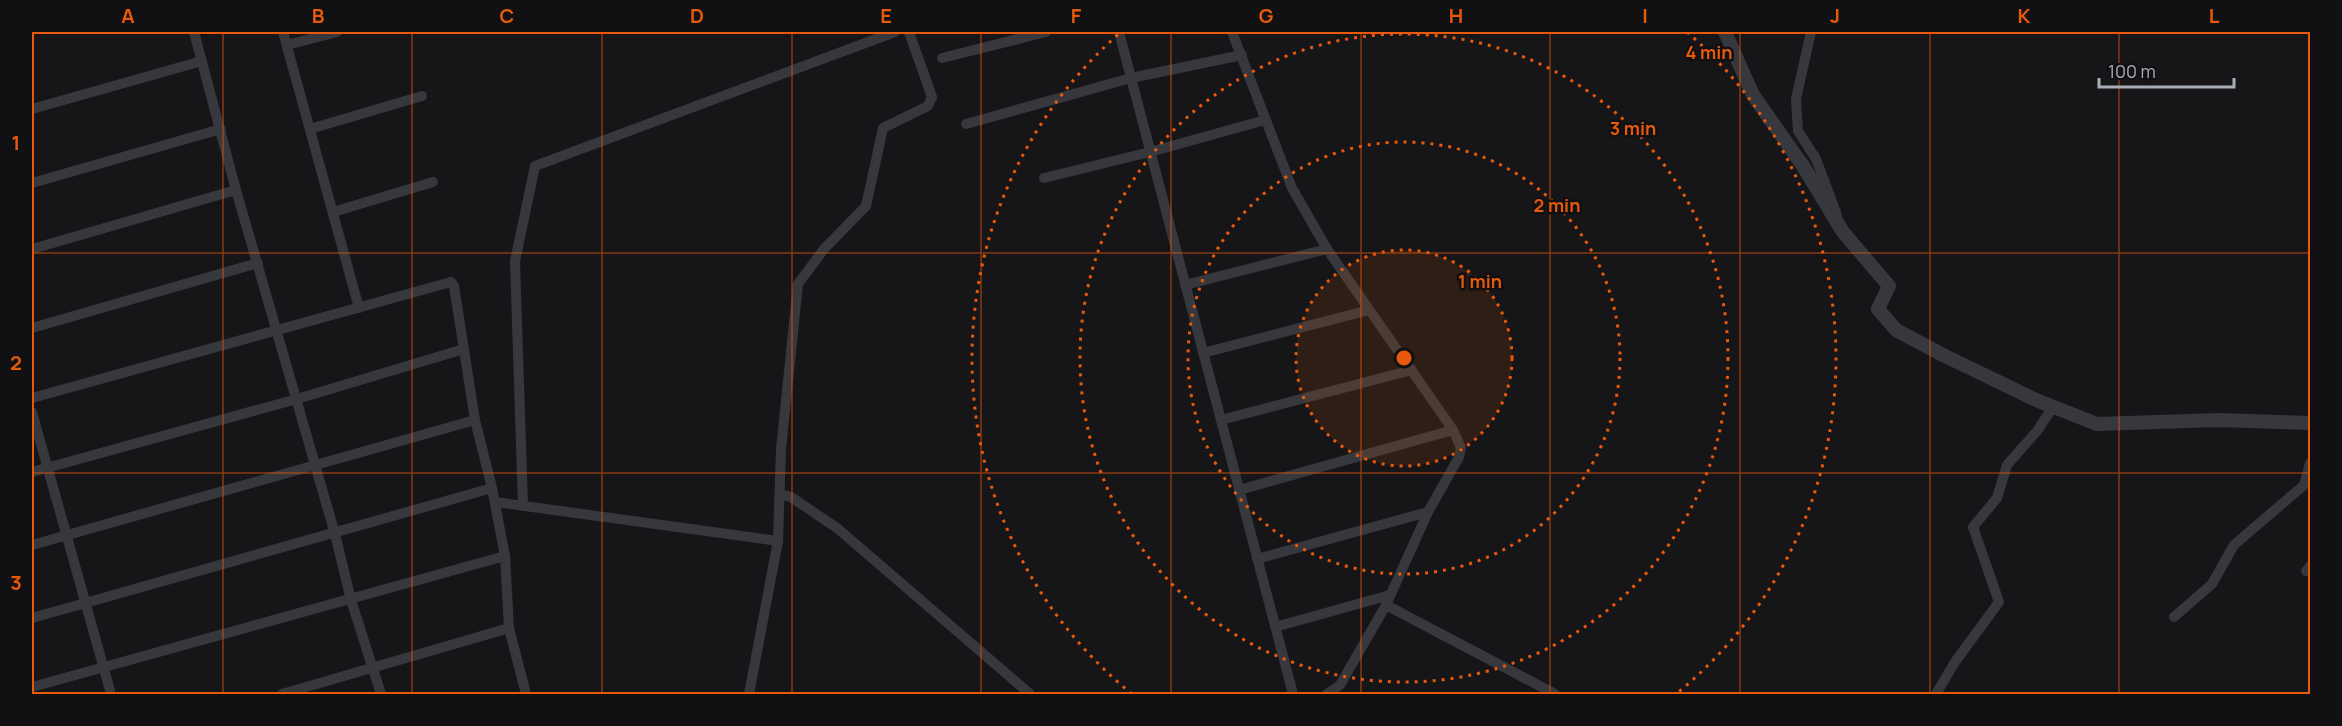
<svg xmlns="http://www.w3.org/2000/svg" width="2342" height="726" viewBox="0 0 2342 726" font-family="Manrope,sans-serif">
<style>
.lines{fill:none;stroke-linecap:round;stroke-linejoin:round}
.minor{stroke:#37383d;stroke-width:10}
.tertiary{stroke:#37383d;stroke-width:14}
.grid{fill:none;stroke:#e8590c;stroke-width:1.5;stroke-opacity:0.55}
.ring{fill:none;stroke:#e8590c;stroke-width:3;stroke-dasharray:3 6}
.centre{fill:#e8590c;stroke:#111113;stroke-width:3}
.ring-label{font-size:18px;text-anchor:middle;font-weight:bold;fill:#e8590c;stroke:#111113;stroke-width:5;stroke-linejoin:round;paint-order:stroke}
.neatline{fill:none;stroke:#e8590c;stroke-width:2}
.grid-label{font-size:20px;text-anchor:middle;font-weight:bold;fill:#e8590c}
</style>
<rect width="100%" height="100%" fill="#161618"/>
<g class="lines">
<g class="minor">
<polyline points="194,32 236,190 335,534 351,600 381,694"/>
<polyline points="283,32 359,308"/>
<polyline points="1119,32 1293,694"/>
<polyline points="1232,32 1292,188 1327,249 1453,430 1461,448 1459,457 1428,512 1386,605 1340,685 1327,694"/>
<polyline points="1811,32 1796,99 1798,131 1816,159 1837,215"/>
<polyline points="287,45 337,32"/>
<polyline points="942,58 1046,32"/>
<polyline points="32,109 202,61"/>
<polyline points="966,124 1131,78 1242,55"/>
<polyline points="310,129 422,96"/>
<polyline points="1044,178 1150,152 1265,120"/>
<polyline points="32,183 221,129"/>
<polyline points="333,212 433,182"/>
<polyline points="32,249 236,190"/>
<polyline points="1185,285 1327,249"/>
<polyline points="32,328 258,263"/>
<polyline points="1203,353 1369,310"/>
<polyline points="32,398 451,282 454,286 475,420 492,488 505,556 509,628 525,690"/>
<polyline points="32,412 111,694"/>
<polyline points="1221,420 1412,370"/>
<polyline points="32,472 297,399 464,349"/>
<polyline points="1239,490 1453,430"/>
<polyline points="780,494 791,497 837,528 1030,694"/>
<polyline points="495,502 778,541"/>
<polyline points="523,506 515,261 535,166 895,32"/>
<polyline points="32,545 475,420"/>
<polyline points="1257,559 1428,512"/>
<polyline points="2306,571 2310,566"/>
<polyline points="1386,605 1555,694"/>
<polyline points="2174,617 2212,584 2234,545 2304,485 2310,463"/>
<polyline points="32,618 492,488"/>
<polyline points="1275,627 1390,595"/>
<polyline points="32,687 505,556"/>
<polyline points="282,694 509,628"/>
<polyline points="749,694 778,541 781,449 798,284 824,249 866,206 883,128 928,106 932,97 909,32"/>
<polyline points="1936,694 1955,662 1999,602 1973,527 1997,498 2007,465 2037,431 2053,407"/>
</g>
<polyline class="tertiary" points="1725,32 1753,95 1803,166 1843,232 1889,286 1878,309 1896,330 1943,355 2036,400 2097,424 2218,420 2310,423"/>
</g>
<path class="grid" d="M223,32V694M412,32V694M602,32V694M792,32V694M981,32V694M1171,32V694M1361,32V694M1550,32V694M1740,32V694M1930,32V694M2119,32V694M32,253H2310M32,473H2310"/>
<circle cx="1404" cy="358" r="108" fill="#e8590c" fill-opacity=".12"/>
<g class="ring">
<circle cx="1404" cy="358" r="108"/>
<circle cx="1404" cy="358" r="216"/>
<circle cx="1404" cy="358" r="324"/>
<path d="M1132 694A432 432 0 0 1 1121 32M1687 32A432 432 0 0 1 1676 694"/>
</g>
<circle cx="1404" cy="358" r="9" class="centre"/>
<g class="ring-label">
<text x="1709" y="59">4 min</text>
<text x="1633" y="135">3 min</text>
<text x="1557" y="212">2 min</text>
<text x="1480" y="288">1 min</text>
</g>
<rect width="2342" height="726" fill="none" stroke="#111113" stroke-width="66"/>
<path d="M2099 78v9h135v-9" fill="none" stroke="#a8adb8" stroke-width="3"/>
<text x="2108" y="78" font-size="18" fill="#a8adb8" stroke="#111113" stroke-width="4.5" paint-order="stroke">100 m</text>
<rect x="33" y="33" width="2276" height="660" class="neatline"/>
<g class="grid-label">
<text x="128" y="23">A</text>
<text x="318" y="23">B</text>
<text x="507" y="23">C</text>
<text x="697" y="23">D</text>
<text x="886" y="23">E</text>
<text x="1076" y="23">F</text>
<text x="1266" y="23">G</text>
<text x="1456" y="23">H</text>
<text x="1645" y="23">I</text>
<text x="1835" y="23">J</text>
<text x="2024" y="23">K</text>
<text x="2214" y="23">L</text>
<text x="16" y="150">1</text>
<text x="16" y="370">2</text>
<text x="16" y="590">3</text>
</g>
</svg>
